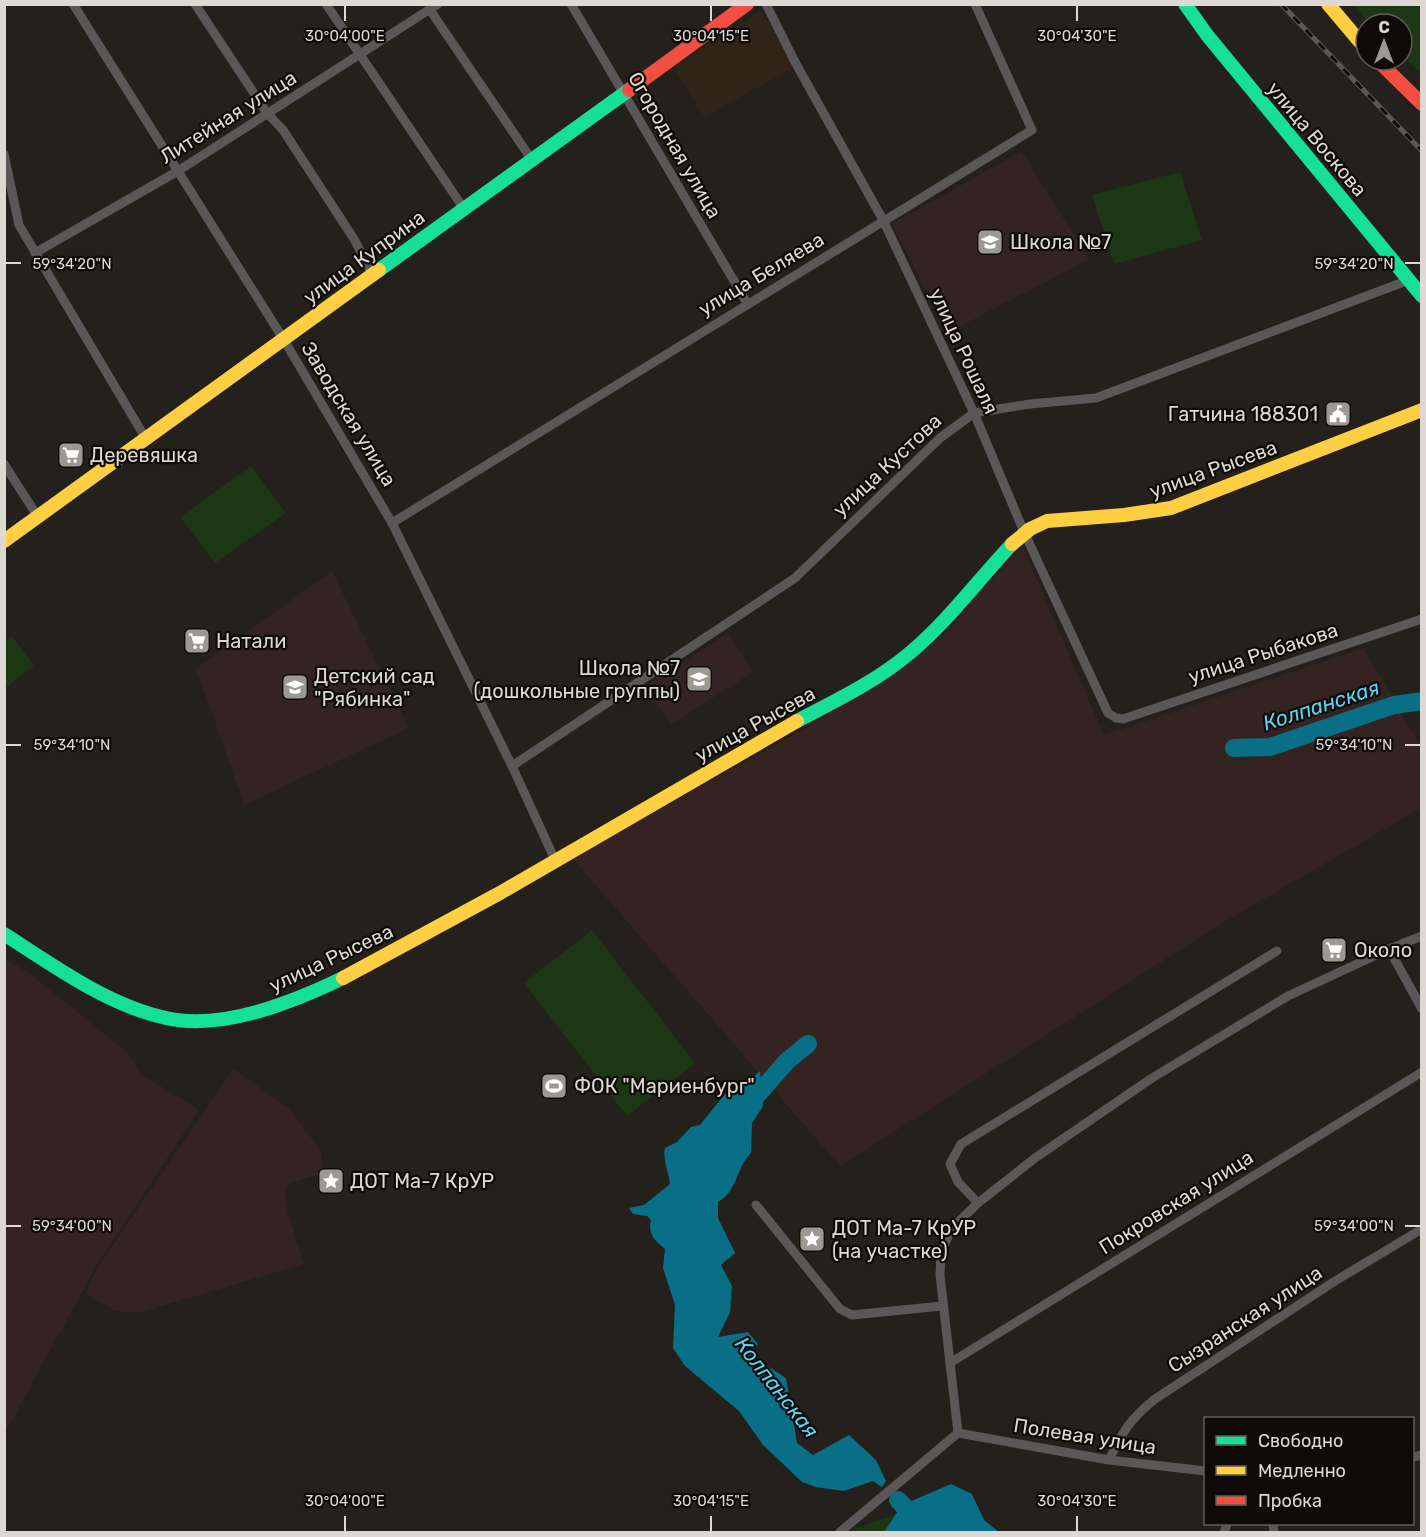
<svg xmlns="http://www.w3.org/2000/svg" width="1426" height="1537" viewBox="0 0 1426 1537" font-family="Rubik,sans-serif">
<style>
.built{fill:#302419}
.industrial{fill:#342321}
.education{fill:#332226}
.green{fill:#1c3713}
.water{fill:#096f86}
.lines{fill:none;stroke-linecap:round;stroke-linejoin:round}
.river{stroke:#096f86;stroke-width:18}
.street{stroke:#5a5758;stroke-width:9}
.fast{stroke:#16e098;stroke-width:14}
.slow{stroke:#ffcf43;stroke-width:14}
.jam{stroke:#f24e42;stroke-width:14}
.rail-casing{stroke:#5b5756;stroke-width:5}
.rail{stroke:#0e0a07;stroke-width:3;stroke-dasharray:9;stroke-linecap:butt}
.ticks{fill:none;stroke:#ddd8d2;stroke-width:2}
.labels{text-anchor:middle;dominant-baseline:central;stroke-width:4.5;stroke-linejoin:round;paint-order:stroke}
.street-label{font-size:20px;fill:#ddd8d2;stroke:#0e0a07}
.poi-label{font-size:20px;fill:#ddd8d2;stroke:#0e0a07;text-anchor:start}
.water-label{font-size:21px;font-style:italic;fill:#5ad5f8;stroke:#0e0a07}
.ticks-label{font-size:15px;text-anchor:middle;fill:#ddd8d2;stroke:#0e0a07;stroke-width:4.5;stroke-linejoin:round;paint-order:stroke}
</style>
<rect width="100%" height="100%" fill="#24201c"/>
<polygon class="built" points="762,10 793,68 704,117 673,67"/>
<g class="industrial">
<polygon points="1022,546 1104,735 1364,648 1421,747 1421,808 1224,922 840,1166 572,858 846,705 901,670 949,629"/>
<polygon points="5,959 29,973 128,1053 141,1074 199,1110 96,1266 5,1433"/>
<polygon points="233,1069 290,1109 321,1151 323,1173 290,1183 285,1191 286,1206 304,1264 138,1313 115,1311 86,1293 98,1267"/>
</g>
<g class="education">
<polygon points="1022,151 1089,260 947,333 892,224"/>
<polygon points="332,571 409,728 244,805 209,704 195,669"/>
<polygon points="728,633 753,672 671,725 645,686"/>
</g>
<g class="green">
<polygon points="1353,5 1421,5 1421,73 1402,55 1402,24 1370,24"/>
<polygon points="1180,172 1202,240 1114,264 1092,195"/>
<polygon points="251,466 286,513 215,563 180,517"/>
<polygon points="12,636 34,666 5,688 5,642"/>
<polygon points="592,930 695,1063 627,1116 524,983"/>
<polygon points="896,1514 884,1532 846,1532"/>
</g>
<g class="water">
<path d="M760,1071L763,1106L752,1123L751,1153C734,1171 739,1189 718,1202V1218L735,1253L721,1265L732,1286L730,1312L718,1337L748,1332L758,1344L752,1352L757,1369L769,1367L786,1378L797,1443L813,1455L849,1435L876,1460L886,1481L882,1487L873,1481L844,1491L816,1487L802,1482L763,1445L739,1411L685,1366L673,1348L675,1305L663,1268L665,1249C655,1241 647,1233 651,1220L647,1216L633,1214L629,1208L644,1205L670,1184C669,1174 662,1156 665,1148L677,1142L691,1127L700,1125L724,1095L744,1085Z"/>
<polygon points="951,1484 972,1494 984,1520 999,1532 884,1532 902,1505"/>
</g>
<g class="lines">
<g class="river">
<polyline points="1234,748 1270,747 1394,705 1422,701"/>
<polyline points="746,1108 787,1061 808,1044"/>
<polyline points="898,1500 928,1532"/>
</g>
<g class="street">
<polyline points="73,4 284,340 392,523 512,766 556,862"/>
<polyline points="195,4 267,113 283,130 354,239 373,275"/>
<polyline points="326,4 464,209"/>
<polyline points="571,4 747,303"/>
<polyline points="766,4 795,62 883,220 974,413 1024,532 1108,713 1116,718 1123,719 1422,619"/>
<polyline points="430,10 532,160"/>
<polyline points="4,154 19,225 146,439"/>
<polyline points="35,253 178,171 438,4"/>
<polyline points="4,464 38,517"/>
<polyline points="392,523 1032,130 975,4"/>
<polyline points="512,766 795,578 940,438 974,413 1030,404 1096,398 1409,280"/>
<polyline points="1389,949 1422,1009"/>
<polyline points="978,1203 958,1182 950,1164 961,1144 1277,951"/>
<polyline points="756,1205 840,1309 852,1315 942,1306"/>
<polyline points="950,1363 1422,1072"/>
<polyline points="958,1433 940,1275 941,1253 951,1229 978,1203 1035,1158 1152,1078 1288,996 1389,949 1422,936"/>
<polyline points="958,1433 1109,1460 1206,1471"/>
<polyline points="1412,1457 1422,1455"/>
<path d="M1109,1460C1123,1431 1130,1419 1155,1399L1335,1281L1422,1229"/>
<polyline points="1273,1524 1274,1532"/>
<polyline points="840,1532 958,1433"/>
<polyline points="1224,1532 1227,1524"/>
</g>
<g class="fast">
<polyline points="1185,4 1207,35 1422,296"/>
<polyline points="379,270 629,90"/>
<path d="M797,721C837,700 877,681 911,652C949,620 978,580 1012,544"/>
<path d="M4,934C54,966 107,1005 166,1018C222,1031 293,1002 343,978"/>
</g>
<g class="slow">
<polyline points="1328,4 1366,49"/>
<polyline points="4,541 379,270"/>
<polyline points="1012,544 1030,529 1047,521 1124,515 1171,508 1422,410"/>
<polyline points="343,978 500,893 797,721"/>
</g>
<g class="jam">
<polyline points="1377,60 1422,104"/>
<polyline points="629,90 747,4"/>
</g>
<defs>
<polyline id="rail" points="1281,4 1422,151"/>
</defs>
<use href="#rail" class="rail-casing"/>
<use href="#rail" class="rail"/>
</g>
<path class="ticks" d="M345,6V21M711,6V21M1077,6V21M6,263H21M1405,263H1420M6,745H21M1405,745H1420M6,1226H21M1405,1226H1420M345,1516V1531M711,1516V1531M1077,1516V1531"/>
<defs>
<symbol id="school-square" viewBox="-11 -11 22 22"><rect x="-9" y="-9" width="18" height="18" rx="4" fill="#9c9892" stroke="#0e0a07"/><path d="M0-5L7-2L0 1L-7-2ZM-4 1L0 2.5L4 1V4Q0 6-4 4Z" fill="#fff"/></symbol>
<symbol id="civic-square" viewBox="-11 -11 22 22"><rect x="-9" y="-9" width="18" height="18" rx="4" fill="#9c9892" stroke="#0e0a07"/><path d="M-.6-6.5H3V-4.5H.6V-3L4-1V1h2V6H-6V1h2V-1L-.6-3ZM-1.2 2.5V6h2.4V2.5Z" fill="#fff"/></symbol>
<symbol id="supermarket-square" viewBox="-11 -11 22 22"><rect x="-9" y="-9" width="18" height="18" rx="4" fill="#9c9892" stroke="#0e0a07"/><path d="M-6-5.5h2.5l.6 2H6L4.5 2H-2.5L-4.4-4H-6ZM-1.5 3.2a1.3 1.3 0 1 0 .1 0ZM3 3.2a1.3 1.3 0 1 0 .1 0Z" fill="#fff"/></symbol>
<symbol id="stadium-square" viewBox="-11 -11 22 22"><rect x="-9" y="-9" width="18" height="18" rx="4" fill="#9c9892" stroke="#0e0a07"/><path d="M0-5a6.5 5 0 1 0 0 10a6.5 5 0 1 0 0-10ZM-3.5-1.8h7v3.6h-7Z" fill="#fff"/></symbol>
<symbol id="sight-square" viewBox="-11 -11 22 22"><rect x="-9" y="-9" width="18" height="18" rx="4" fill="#9c9892" stroke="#0e0a07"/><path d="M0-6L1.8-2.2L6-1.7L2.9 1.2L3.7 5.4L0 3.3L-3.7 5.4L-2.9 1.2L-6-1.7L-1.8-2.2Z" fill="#fff"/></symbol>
</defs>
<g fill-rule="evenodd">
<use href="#school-square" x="975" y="227" width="30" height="30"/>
<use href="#civic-square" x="1323" y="399" width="30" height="30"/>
<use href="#supermarket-square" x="56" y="440" width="30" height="30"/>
<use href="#supermarket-square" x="182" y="626" width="30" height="30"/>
<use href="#school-square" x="684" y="664" width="30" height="30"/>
<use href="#school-square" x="280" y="672" width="30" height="30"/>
<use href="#supermarket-square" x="1319" y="935" width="30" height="30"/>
<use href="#stadium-square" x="539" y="1071" width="30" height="30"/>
<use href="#sight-square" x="316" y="1166" width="30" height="30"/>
<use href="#sight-square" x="797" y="1224" width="30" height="30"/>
</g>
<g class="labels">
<g class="street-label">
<text transform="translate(228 117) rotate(-32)">Литейная улица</text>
<text transform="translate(1317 139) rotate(50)">улица Воскова</text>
<text transform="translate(675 145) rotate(60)">Огородная улица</text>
<text transform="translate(364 257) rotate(-36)">улица Куприна</text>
<text transform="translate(761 274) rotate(-31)">улица Беляева</text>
<text transform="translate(964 351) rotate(65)">улица Рошаля</text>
<text transform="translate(349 414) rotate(59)">Заводская улица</text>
<text transform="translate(887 465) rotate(-43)">улица Кустова</text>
<text transform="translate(1213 469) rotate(-20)">улица Рысева</text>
<text transform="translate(1263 653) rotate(-18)">улица Рыбакова</text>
<text transform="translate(755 724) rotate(-29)">улица Рысева</text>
<text transform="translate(331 958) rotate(-25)">улица Рысева</text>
<text transform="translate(1176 1202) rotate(-32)">Покровская улица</text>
<text transform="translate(1245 1319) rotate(-33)">Сызранская улица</text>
<text transform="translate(1085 1436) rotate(9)">Полевая улица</text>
</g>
<g class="poi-label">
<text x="1010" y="242">Школа №7</text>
<text x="1318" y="414" text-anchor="end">Гатчина 188301</text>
<text x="90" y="455">Деревяшка</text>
<text x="216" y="641">Натали</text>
<text x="680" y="668" text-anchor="end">Школа №7<tspan x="680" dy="23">(дошкольные группы)</tspan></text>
<text x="314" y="676">Детский сад<tspan x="314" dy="23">"Рябинка"</tspan></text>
<text x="1354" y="950">Около</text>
<text x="574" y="1086">ФОК "Мариенбург"</text>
<text x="350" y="1181">ДОТ Ма-7 КрУР</text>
<text x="832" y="1228">ДОТ Ма-7 КрУР<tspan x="832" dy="23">(на участке)</tspan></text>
</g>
<g class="water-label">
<text transform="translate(1321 705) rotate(-18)">Колпанская</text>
<text transform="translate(777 1387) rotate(52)">Колпанская</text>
</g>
</g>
<g class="ticks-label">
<text x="345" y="41">30°04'00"E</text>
<text x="711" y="41">30°04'15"E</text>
<text x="1077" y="41">30°04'30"E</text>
<text x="72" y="269">59°34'20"N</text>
<text x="1354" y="269">59°34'20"N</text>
<text x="72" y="750">59°34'10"N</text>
<text x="1354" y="750">59°34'10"N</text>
<text x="72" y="1231">59°34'00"N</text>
<text x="1354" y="1231">59°34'00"N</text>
<text x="345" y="1506">30°04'00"E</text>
<text x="711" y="1506">30°04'15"E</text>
<text x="1077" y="1506">30°04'30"E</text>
</g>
<rect width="1426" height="1537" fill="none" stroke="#ddd8d2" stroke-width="12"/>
<rect x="1204" y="1417" width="210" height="108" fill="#0e0a07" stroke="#615c58" stroke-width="1.5"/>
<rect x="1216" y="1436" width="30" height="9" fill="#16e098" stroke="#615c58" stroke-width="1.5"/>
<text x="1258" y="1447" font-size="18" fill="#ddd8d2">Свободно</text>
<rect x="1216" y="1466" width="30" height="9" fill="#ffcf43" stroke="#615c58" stroke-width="1.5"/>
<text x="1258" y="1477" font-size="18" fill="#ddd8d2">Медленно</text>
<rect x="1216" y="1496" width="30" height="9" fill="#f24e42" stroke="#615c58" stroke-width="1.5"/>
<text x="1258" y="1507" font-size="18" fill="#ddd8d2">Пробка</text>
<g transform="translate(1384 42)"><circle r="28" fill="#0e0a07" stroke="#615c58" stroke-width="1.5"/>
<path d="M0-4.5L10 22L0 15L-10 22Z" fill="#9c9892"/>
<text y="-9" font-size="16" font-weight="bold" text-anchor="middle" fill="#ddd8d2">С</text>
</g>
</svg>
